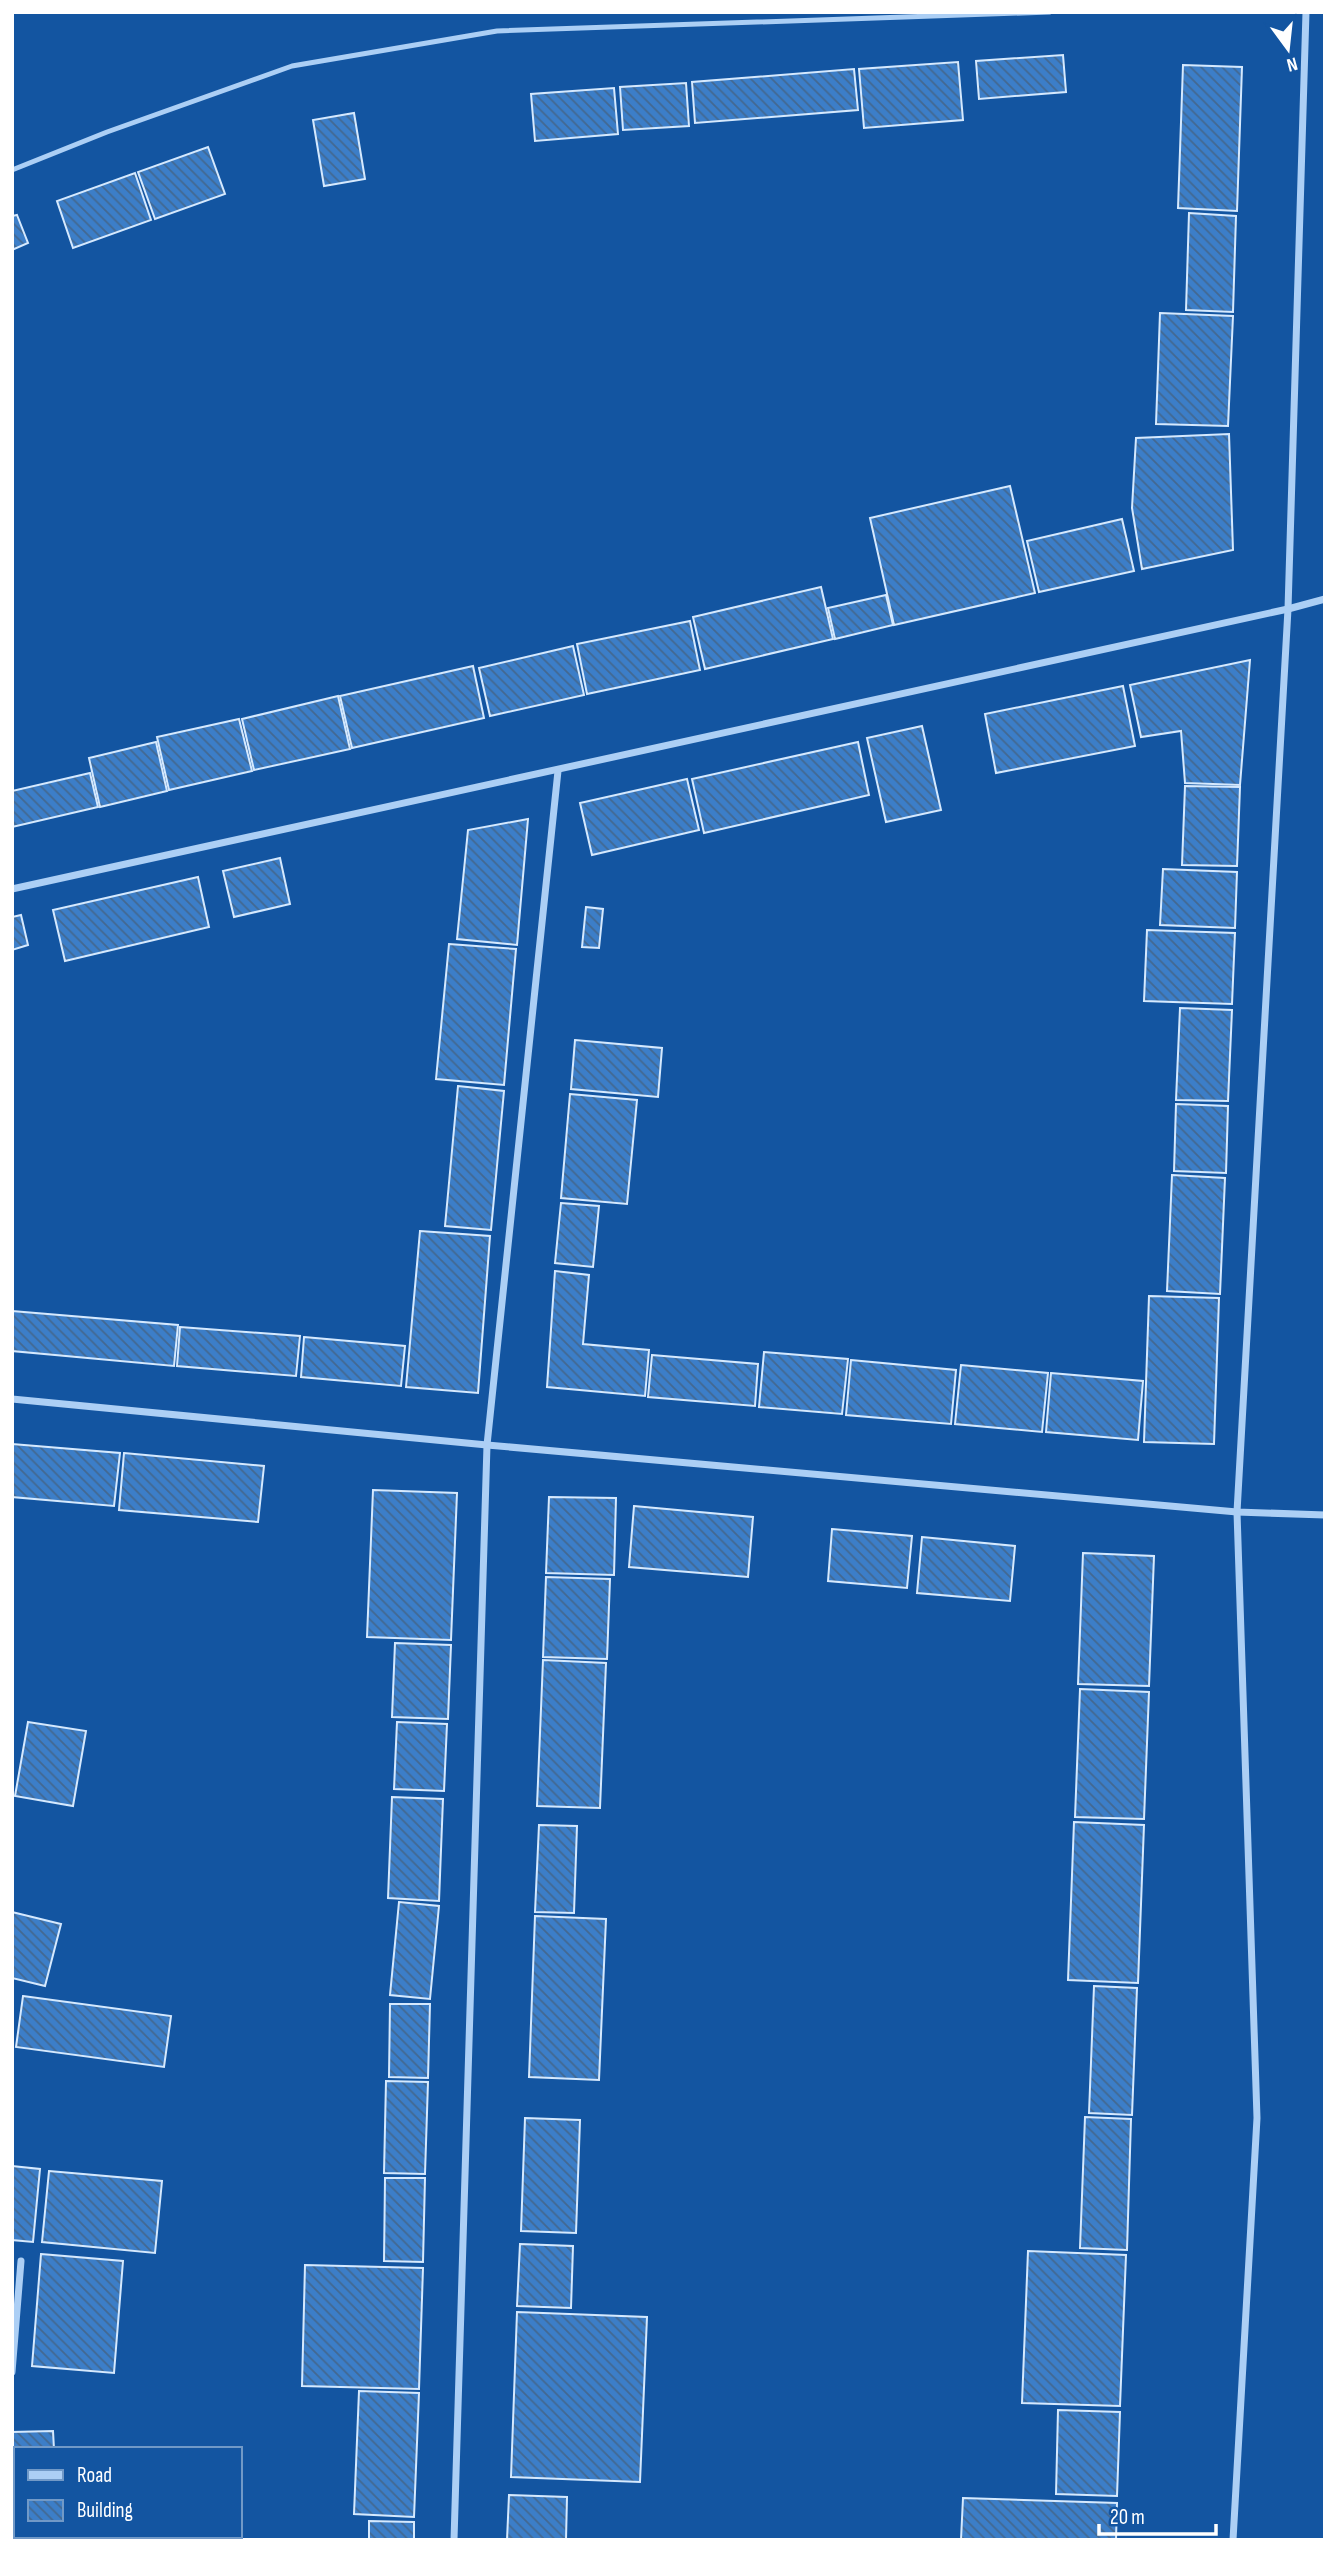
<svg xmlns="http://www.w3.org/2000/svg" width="1337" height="2552" viewBox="0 0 1337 2552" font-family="'Sofia Sans Condensed',sans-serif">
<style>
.building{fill:url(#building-back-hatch);stroke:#d5e9fe;stroke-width:2}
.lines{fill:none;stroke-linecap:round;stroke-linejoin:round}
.service{stroke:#accff5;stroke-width:5}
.minor{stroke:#accff5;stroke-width:7}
</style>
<defs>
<pattern id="building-back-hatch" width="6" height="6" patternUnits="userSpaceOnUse" patternTransform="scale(1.75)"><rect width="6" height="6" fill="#3c7ec8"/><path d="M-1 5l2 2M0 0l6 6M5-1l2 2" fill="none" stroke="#436890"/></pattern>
</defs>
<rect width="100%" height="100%" fill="#1355a1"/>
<g class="building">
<polygon points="1063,55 1066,92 979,99 976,61"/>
<polygon points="958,62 963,120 864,128 859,69"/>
<polygon points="1183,65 1242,67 1237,211 1178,208"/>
<polygon points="854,69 858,110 695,123 692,82"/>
<polygon points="686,83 689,126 623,130 620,87"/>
<polygon points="614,88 618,134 535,141 531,94"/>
<polygon points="354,113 365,179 324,186 313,120"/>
<polygon points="208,147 225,194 155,219 138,172"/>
<polygon points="135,173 151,220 73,248 57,201"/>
<polygon points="1189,213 1236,216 1233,312 1186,310"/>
<polygon points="17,215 28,243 12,250 12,216"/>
<polygon points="1160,313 1233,316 1228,426 1156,424"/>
<polygon points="1229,434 1233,550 1142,569 1132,508 1136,438"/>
<polygon points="1010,486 1035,593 894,625 870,518"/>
<polygon points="1122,519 1134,571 1039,592 1027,541"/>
<polygon points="821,587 833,639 705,669 693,617"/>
<polygon points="886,595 893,625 835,639 828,608"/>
<polygon points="690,621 700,670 587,694 577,644"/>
<polygon points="573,646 584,695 490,716 479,668"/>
<polygon points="1250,660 1240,785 1185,783 1181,731 1141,737 1130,685"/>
<polygon points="473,666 484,718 352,748 340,696"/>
<polygon points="1123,686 1135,746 996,773 985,714"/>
<polygon points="338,696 350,749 254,770 242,719"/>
<polygon points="239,719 252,771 169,790 157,737"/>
<polygon points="922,726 941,810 886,822 867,738"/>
<polygon points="156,742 167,791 100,807 89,758"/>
<polygon points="858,742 869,795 704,833 692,779"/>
<polygon points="90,773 98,807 12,827 12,791"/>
<polygon points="687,779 699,830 592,855 580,803"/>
<polygon points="1185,786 1240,787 1237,866 1182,865"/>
<polygon points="528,819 517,945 457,939 468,830"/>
<polygon points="280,858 290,904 234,917 223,871"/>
<polygon points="1163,869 1237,872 1235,928 1160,925"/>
<polygon points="198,877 209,927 65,961 53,910"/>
<polygon points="586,907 603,909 599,948 582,947"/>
<polygon points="21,915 28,945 12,950 12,917"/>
<polygon points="1147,930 1235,933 1232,1004 1144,1001"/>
<polygon points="449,944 516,949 504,1085 436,1079"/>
<polygon points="1180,1008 1232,1010 1228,1101 1176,1100"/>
<polygon points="575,1040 662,1048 658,1097 571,1089"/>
<polygon points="458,1086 504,1091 491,1230 445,1226"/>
<polygon points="570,1094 637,1100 627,1204 561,1198"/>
<polygon points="1176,1104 1228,1106 1226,1173 1174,1171"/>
<polygon points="1172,1175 1225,1178 1220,1294 1167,1291"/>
<polygon points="561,1203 599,1206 593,1267 555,1263"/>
<polygon points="420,1231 490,1236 478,1393 406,1387"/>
<polygon points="555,1271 589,1275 583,1344 649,1350 645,1396 547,1387"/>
<polygon points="1149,1296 1219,1298 1214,1444 1144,1442"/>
<polygon points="12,1311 178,1325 174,1366 12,1351"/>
<polygon points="180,1327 300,1336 296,1376 177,1366"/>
<polygon points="304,1337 405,1346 401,1386 301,1377"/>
<polygon points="764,1352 848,1359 842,1414 759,1407"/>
<polygon points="652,1355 758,1364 755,1406 648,1397"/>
<polygon points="851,1360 956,1370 951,1424 846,1415"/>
<polygon points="961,1365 1048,1373 1042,1432 955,1424"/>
<polygon points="1051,1373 1143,1381 1138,1440 1046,1432"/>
<polygon points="12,1444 120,1453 114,1506 12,1497"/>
<polygon points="124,1453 264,1466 258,1522 119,1510"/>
<polygon points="373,1490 457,1493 451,1640 367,1637"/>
<polygon points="549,1497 616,1498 614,1575 546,1573"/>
<polygon points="634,1506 753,1517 748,1577 629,1567"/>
<polygon points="832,1529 912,1536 907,1588 828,1581"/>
<polygon points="922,1537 1015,1546 1010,1601 917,1593"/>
<polygon points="1083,1553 1154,1556 1149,1686 1078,1684"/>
<polygon points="546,1577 610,1579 607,1659 543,1657"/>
<polygon points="395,1643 451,1645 448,1719 392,1717"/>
<polygon points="543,1660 606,1663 600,1808 537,1806"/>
<polygon points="1080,1689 1149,1692 1144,1819 1075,1817"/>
<polygon points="28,1722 86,1731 73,1806 15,1796"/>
<polygon points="397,1722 447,1724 444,1791 394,1789"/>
<polygon points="392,1797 443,1799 439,1901 388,1898"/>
<polygon points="1074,1822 1144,1825 1138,1983 1068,1980"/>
<polygon points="539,1825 577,1826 574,1913 535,1912"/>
<polygon points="399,1902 439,1906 430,1999 390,1995"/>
<polygon points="12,1912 61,1924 45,1986 12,1978"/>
<polygon points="535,1916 606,1919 599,2080 529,2077"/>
<polygon points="1094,1986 1137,1988 1132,2115 1089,2113"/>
<polygon points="23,1996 171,2016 164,2067 16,2047"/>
<polygon points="390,2004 430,2004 428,2078 389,2077"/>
<polygon points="386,2081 428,2082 425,2174 384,2173"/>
<polygon points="1085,2117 1131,2119 1127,2250 1080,2248"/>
<polygon points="525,2118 580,2120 576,2233 521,2231"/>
<polygon points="12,2166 40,2169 33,2242 12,2240"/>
<polygon points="49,2171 162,2181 155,2253 42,2242"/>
<polygon points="385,2178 425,2178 423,2262 384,2261"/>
<polygon points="520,2244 573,2246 571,2308 517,2306"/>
<polygon points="1028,2251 1126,2255 1120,2406 1022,2403"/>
<polygon points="41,2254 123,2261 114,2373 32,2366"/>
<polygon points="305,2265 423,2268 419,2389 302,2386"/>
<polygon points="517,2312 647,2317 640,2482 511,2477"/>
<polygon points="359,2391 419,2393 414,2517 354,2514"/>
<polygon points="1058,2410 1120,2412 1117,2496 1056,2494"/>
<polygon points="53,2431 54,2449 16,2449 16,2536 55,2536 55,2540 12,2540 12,2432"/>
<polygon points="509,2495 567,2497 566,2540 507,2540"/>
<polygon points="963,2498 1117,2503 1116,2540 961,2540"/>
<polygon points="369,2521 414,2522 414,2540 369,2540"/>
</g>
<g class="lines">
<polyline class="service" points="12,170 107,132 292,66 497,31 1050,12"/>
<g class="minor">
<polyline points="12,889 1288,609 1325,599"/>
<polyline points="12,1399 487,1445 1237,1512 1325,1515"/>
<polyline points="12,2372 21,2261"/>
<polyline points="454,2540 487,1445 558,771"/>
<polyline points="1233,2540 1257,2118 1237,1512 1288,609 1306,12"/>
</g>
</g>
<rect width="1337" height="2552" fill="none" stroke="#ffffff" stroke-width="28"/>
<rect x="14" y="2447" width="228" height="91" fill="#1355a1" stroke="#7199c7" stroke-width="2"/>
<rect x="28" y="2470" width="35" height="10" fill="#accff5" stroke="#7199c7" stroke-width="2"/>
<text x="77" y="2482" font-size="21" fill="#ffffff">Road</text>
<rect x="28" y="2500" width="35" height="21" fill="url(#building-back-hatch)" stroke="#7199c7" stroke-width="2"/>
<text x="77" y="2517" font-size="21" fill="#ffffff">Building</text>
<g transform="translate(1288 49) rotate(165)" stroke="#1355a1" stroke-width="5" paint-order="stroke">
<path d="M0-5L12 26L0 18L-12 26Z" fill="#ffffff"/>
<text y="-10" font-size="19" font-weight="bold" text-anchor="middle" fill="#ffffff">N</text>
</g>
<path d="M1099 2524v10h117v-10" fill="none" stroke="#ffffff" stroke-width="3.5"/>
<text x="1110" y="2524" font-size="21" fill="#ffffff" stroke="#1355a1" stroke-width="5" paint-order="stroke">20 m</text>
</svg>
